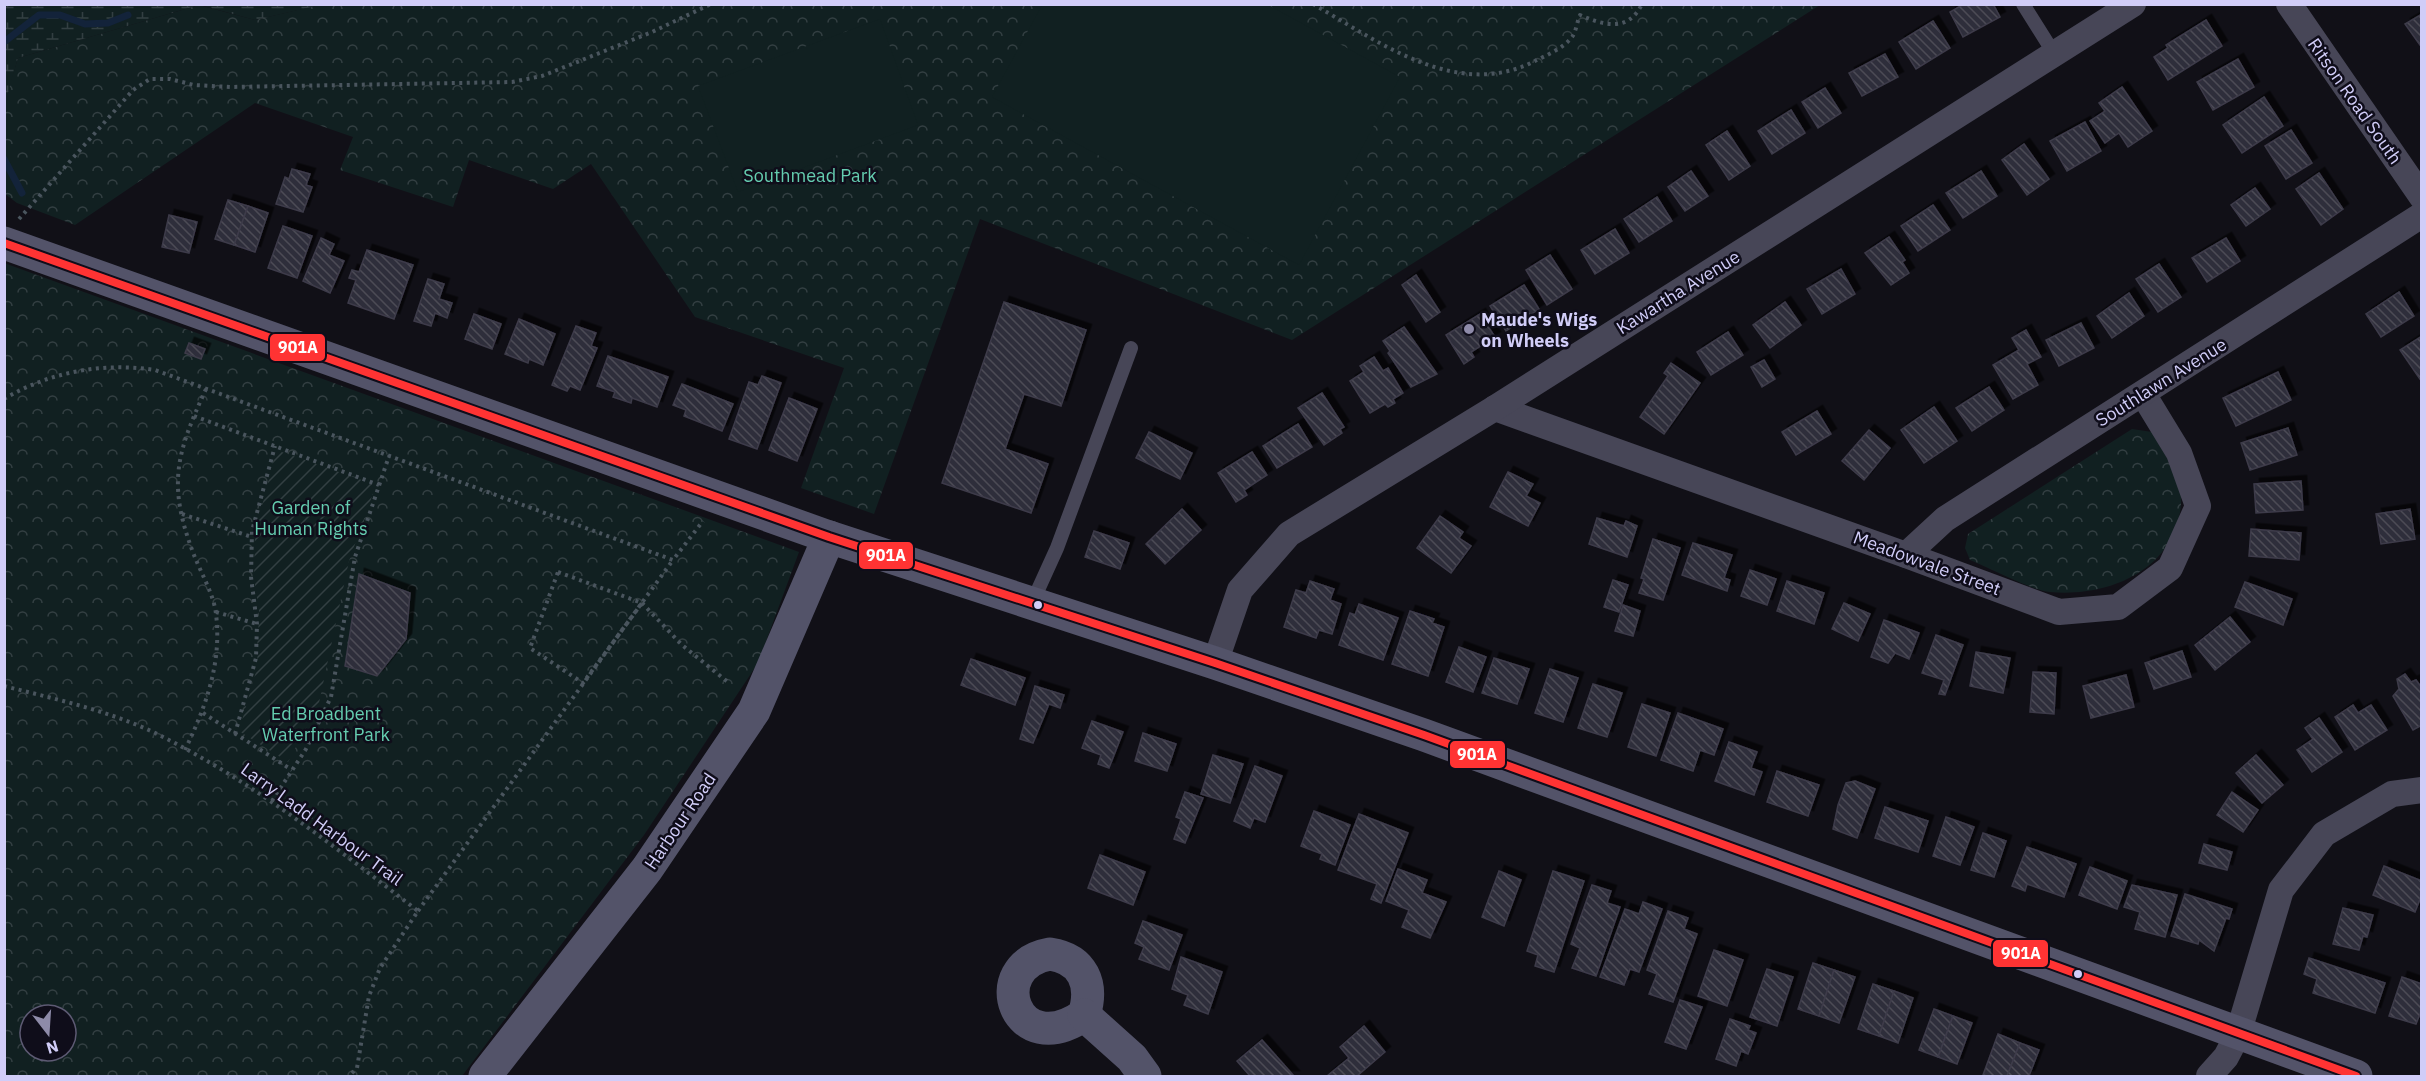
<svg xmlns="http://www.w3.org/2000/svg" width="2426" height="1081" viewBox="0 0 2426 1081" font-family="'IBM Plex Sans',sans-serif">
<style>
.forest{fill:url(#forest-crowns);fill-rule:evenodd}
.wetland{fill:url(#wetland-marsh)}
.garden{fill:url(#garden-furrows)}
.pitch{fill:#112021}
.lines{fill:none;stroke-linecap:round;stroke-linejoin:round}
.stream{stroke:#13233a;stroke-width:7}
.building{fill:url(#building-back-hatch);stroke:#3d3b4a;stroke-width:1.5;filter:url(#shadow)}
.path{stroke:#4a555e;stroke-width:4;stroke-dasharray:3 4.5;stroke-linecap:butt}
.lane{stroke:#474657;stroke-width:14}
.street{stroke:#474657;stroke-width:26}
.secondary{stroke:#535369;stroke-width:33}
.bus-1-casing{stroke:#0f0d1a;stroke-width:12}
.bus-1{stroke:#f33;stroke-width:8}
.poi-dot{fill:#8e8ba9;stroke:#0f0d1a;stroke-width:2}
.bus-dot{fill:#d1cdf8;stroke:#0f0d1a;stroke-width:2}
.labels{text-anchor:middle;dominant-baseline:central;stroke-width:5;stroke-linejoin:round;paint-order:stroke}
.street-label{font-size:18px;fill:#d1cdf8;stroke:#0f0d1a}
.park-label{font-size:18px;fill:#65cdb0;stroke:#0f0d1a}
.poi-label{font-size:18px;font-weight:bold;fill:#d1cdf8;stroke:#0f0d1a;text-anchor:start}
.line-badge{stroke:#0f0d1a;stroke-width:2}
.badge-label{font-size:16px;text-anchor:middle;font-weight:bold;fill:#fff}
</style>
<defs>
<pattern id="forest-crowns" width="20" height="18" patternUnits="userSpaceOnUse" patternTransform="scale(1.5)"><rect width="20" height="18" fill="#112021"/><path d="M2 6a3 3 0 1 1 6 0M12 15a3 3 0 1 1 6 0" fill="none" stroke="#333f42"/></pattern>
<pattern id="wetland-marsh" width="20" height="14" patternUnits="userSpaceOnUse" patternTransform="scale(1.5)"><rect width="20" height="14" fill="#112021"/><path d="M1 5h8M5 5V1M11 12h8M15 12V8" fill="none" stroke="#333f42"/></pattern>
<pattern id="garden-furrows" width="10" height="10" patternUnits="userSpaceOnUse" patternTransform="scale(1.5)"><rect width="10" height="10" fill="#112021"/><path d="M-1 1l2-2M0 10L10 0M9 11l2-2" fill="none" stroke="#333f42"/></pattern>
<pattern id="building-back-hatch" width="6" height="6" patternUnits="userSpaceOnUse" patternTransform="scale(1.5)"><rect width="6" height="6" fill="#2f2e3a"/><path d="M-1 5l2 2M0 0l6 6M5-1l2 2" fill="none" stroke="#4c4b57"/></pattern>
<filter id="shadow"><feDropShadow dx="5.5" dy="-5.5" stdDeviation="0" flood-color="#0009"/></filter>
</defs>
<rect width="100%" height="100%" fill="#111017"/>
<g class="forest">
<polygon points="323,4 1820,5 1292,340 980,219 874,514 801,488 844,368 695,317 591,164 553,189 469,160 453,207 340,170 353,137 255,103 75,225 17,203 5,194 4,103 18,58 199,5 255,20"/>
<path d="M4,263L799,552L758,663L644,835L462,1076H5ZM30,1015H66V1051H30Z"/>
<path d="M2132,429L2152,432C2159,446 2180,476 2181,489C2186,563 2116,598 2050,592C2031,590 1990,568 1970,560L1965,548L1968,534Z"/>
</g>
<g class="wetland">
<polygon points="5,4 199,4 199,5 18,58 5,103"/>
<polygon points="200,5 200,4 320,5 255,20"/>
</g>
<polygon class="garden" points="276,450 376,485 349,561 319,703 288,762 239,731 257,668 259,611 254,579 255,534"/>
<g class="pitch">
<polygon points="1042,5 1268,5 1400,77 1299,265 992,97"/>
<polygon points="880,19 918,125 738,192 698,86"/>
</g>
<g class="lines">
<g class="stream">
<polyline points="4,42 39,15 60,15 85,24 108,23 128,15"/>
<polyline points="4,159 22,193"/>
</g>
</g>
<g class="building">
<polygon points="1964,4 1993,4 2000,17 1963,37 1950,12"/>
<polygon points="2422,14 2422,48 2405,24"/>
<polygon points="2206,20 2222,46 2168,80 2154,57 2168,48 2166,45"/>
<polygon points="1933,21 1950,48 1916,69 1899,42"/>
<polygon points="1885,54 1898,77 1862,96 1849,73"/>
<polygon points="2238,59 2254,87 2213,110 2197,82"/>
<polygon points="2122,87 2152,131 2128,147 2119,133 2105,143 2090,121 2105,111 2099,103"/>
<polygon points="1825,88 1841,113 1818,128 1802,102"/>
<polygon points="2264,97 2283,126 2242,153 2223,125"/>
<polygon points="1791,110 1805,133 1772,154 1758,131"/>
<polygon points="2085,122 2101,151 2067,171 2050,141"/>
<polygon points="2291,130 2312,163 2286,179 2265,146"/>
<polygon points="1727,131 1750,166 1729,180 1706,145"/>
<polygon points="2024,144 2049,179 2027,195 2002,160"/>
<polygon points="292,169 310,174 306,185 312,187 303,212 276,204 285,177 289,179"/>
<polygon points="1691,171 1708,196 1685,211 1668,187"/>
<polygon points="1981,171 1997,196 1963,218 1946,193"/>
<polygon points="2319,173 2343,209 2321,225 2296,189"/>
<polygon points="2255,188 2270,209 2246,226 2231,205"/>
<polygon points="1657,197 1672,221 1639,242 1624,219"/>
<polygon points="228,200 248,206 234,245 215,239"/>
<polygon points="1933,205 1950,230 1918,251 1901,226"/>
<polygon points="248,206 268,213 255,252 234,245"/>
<polygon points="169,215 197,222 189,253 162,247"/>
<polygon points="283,226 312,236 297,278 268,268"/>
<polygon points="1615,229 1629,253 1595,274 1581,250"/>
<polygon points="1889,237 1905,260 1902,262 1909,273 1891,285 1865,253"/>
<polygon points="321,238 334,244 329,255 344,261 330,293 303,281"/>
<polygon points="2226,238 2240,261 2207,282 2192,258"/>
<polygon points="367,250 413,265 394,319 348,303 356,280 349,278 352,270 359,272"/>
<polygon points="1550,255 1572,289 1547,305 1526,270"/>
<polygon points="2159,264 2181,297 2158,312 2136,279"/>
<polygon points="1841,269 1855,294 1822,314 1807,289"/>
<polygon points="1416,275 1440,312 1426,322 1402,285"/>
<polygon points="428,279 444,284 439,299 452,303 447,318 435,313 431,326 414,321"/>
<polygon points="1524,285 1539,309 1506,331 1490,306"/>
<polygon points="2399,292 2414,316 2381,337 2366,314"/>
<polygon points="2129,293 2144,316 2112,338 2097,316"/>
<polygon points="1004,302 1086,330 1061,406 1024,394 1005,449 1048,464 1031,513 942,483"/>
<polygon points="1785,302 1801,325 1770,348 1753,325"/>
<polygon points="474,314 501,324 492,349 465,339"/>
<polygon points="1480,314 1495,337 1471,352 1474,357 1464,364 1446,335"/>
<polygon points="519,319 555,334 543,365 529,359 528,363 505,354"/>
<polygon points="2081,323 2094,348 2059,366 2046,340"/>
<polygon points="576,326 596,333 591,346 597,348 580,390 570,386 567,391 552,385"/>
<polygon points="1404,327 1437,374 1411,387 1388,353 1390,351 1383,341"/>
<polygon points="2026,330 2041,357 2027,364 2038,385 2013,399 1993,365 2019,350 2012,338"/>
<polygon points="1728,332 1743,355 1711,375 1697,352"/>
<polygon points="2422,336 2422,382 2400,350"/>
<polygon points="189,343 205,349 201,359 185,353"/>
<polygon points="608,356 668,377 657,407 632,398 631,403 613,397 615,392 597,386"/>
<polygon points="1374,357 1383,371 1388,368 1403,393 1393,399 1395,403 1388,407 1385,404 1370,413 1350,381 1364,372 1360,366"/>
<polygon points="1764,360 1775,379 1762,387 1751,367"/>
<polygon points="1671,363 1700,383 1664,434 1640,417 1668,376 1664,373"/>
<polygon points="2278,372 2291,400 2236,426 2223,398"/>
<polygon points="762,376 781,383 757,449 729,439 749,382 758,385"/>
<polygon points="682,384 733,404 722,431 684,416 686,410 673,405"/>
<polygon points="1989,387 2004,410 1972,431 1956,408"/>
<polygon points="1322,393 1344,427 1340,429 1342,433 1324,445 1298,408"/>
<polygon points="789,398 817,409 797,461 769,450"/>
<polygon points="1934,407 1957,441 1924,463 1901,430"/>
<polygon points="1817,411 1831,434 1796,455 1782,432"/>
<polygon points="1298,424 1312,447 1277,468 1263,446"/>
<polygon points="2288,428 2297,455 2250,470 2241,443"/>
<polygon points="1869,430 1890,448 1864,480 1842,461"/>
<polygon points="1149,432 1192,453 1180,479 1136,458"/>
<polygon points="1252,452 1267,475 1244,490 1247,495 1236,502 1218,473"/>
<polygon points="1508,472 1533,484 1526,496 1540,503 1528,526 1490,507"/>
<polygon points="2301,481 2303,510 2256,513 2254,484"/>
<polygon points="1182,509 1201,530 1165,564 1146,544"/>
<polygon points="2410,509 2415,539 2381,544 2376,514"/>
<polygon points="1440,516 1463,532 1459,538 1471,546 1451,573 1417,548"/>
<polygon points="1597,518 1624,526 1626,521 1637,526 1627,557 1589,544"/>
<polygon points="2251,529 2301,533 2299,560 2249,556"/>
<polygon points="1094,531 1129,543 1120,569 1085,557"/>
<polygon points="1653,539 1680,548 1663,600 1639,593 1644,579 1641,578"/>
<polygon points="1693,543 1732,555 1724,578 1730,580 1727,591 1682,575"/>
<polygon points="1750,570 1776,579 1767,605 1741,596"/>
<polygon points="359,574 410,593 406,639 377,676 345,666"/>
<polygon points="1613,580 1628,585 1619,612 1604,607"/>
<polygon points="1310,581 1334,589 1330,600 1341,604 1332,634 1319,630 1316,638 1284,627 1296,590 1306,593"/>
<polygon points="1787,581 1824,593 1814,624 1777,611"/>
<polygon points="2245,582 2292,599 2283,625 2235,607"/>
<polygon points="1844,603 1870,614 1858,641 1832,629"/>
<polygon points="1359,604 1398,618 1383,660 1339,645 1350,613 1355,615"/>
<polygon points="1623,605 1640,611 1633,636 1615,631"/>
<polygon points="1410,611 1434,619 1432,623 1444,627 1428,676 1392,664"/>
<polygon points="2230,617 2250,642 2215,670 2195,645"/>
<polygon points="1884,620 1919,633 1909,659 1895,653 1888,663 1871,657"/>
<polygon points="1936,635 1963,645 1945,695 1939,694 1944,680 1922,673"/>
<polygon points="1459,647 1486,657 1473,692 1446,682"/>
<polygon points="2182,651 2191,677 2154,689 2145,663"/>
<polygon points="1976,652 2010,658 2003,693 1970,686"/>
<polygon points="1494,658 1529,669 1517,704 1482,693"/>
<polygon points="971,659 1025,678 1015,705 961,685"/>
<polygon points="1550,669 1578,678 1563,722 1535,713"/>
<polygon points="2033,672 2056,673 2054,714 2030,712"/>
<polygon points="2405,674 2411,682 2416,680 2422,688 2422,725 2413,730 2393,696 2399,689 2397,679"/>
<polygon points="2126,675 2134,707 2091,718 2083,686"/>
<polygon points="1593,684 1622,693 1607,737 1578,728"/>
<polygon points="1035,686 1064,695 1060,708 1049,704 1033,743 1020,739"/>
<polygon points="1642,704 1670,713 1656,756 1628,747"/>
<polygon points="2353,705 2358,713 2371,705 2387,730 2355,750 2335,717"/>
<polygon points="1678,713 1723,729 1714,755 1700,750 1693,771 1661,760"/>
<polygon points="2319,718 2342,752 2312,772 2297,750 2313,739 2305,728"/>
<polygon points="1092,721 1123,732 1109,768 1098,764 1101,755 1082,748"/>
<polygon points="1143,733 1176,744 1167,771 1135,761"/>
<polygon points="1729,742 1757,752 1751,768 1762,772 1754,795 1715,781"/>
<polygon points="1213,755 1243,764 1230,803 1201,794"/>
<polygon points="2256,755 2283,785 2262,803 2236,773"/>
<polygon points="1255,766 1282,776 1265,822 1254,818 1250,828 1234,821"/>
<polygon points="1777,771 1819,785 1808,816 1767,802"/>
<polygon points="1855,781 1875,789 1857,838 1833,829 1838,805 1846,783"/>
<polygon points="1185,792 1203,798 1185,843 1174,839 1181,819 1176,817"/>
<polygon points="2232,792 2258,810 2243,832 2217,815"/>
<polygon points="1885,807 1928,821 1918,852 1875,838"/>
<polygon points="1314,811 1350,825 1335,865 1320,859 1322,854 1301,846"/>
<polygon points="1359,814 1408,833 1381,903 1371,899 1377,884 1338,870"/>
<polygon points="1946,817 1974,827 1960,865 1933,856"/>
<polygon points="1983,833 2006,841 1994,877 1971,870"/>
<polygon points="2204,844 2232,852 2227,870 2199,863"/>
<polygon points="2027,847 2076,864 2064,897 2027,884 2025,891 2012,886"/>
<polygon points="1100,855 1145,872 1133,905 1088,888"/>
<polygon points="2384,866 2422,881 2422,894 2415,912 2373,895"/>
<polygon points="2090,867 2127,881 2117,909 2079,895"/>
<polygon points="1398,869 1427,880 1422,893 1446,902 1430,938 1402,927 1409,910 1386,901"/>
<polygon points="1499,871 1521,880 1504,926 1482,917"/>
<polygon points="1553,871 1584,881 1554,972 1535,966 1538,955 1527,951"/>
<polygon points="1592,885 1611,891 1607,903 1620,907 1596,976 1572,968 1580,948 1571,944"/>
<polygon points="2132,885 2177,895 2165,937 2135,929 2140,912 2124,907"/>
<polygon points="2185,894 2232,909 2229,919 2226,918 2214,951 2199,940 2198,944 2171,936"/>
<polygon points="1643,902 1662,909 1639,972 1630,969 1624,985 1600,977 1625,909 1639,914"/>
<polygon points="2343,908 2373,915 2367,937 2363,936 2359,950 2333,944"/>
<polygon points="1668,911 1688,918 1684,929 1697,934 1673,1002 1649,994 1657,974 1647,970"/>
<polygon points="1143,921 1182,935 1169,970 1139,959 1144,947 1135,943"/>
<polygon points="1714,950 1743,960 1727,1006 1698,996"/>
<polygon points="1181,957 1222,972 1208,1014 1184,1005 1188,995 1172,989"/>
<polygon points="2309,958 2385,983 2375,1013 2313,993 2317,979 2304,974"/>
<polygon points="1813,963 1834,970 1819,1016 1798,1009"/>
<polygon points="1767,969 1793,977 1777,1026 1750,1017"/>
<polygon points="1834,970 1855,977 1839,1023 1819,1016"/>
<polygon points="2402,977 2422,984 2422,1009 2416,1024 2389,1016"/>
<polygon points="1873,984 1894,991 1879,1036 1858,1029"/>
<polygon points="1894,991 1913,998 1898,1043 1879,1036"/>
<polygon points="1680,1000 1702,1007 1686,1049 1665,1042"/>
<polygon points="1934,1009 1953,1016 1938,1057 1919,1050"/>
<polygon points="1953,1016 1972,1023 1957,1064 1938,1057"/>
<polygon points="1730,1019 1750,1026 1748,1030 1756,1033 1748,1054 1741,1051 1736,1066 1716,1059"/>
<polygon points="1364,1026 1385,1052 1357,1076 1327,1076 1349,1058 1340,1047"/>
<polygon points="1998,1034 2020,1043 2007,1076 1987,1076 1983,1075"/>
<polygon points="1262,1040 1294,1076 1250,1076 1237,1061"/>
<polygon points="2020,1043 2039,1050 2029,1076 2007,1076"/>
</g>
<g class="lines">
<g class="path">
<path d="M1313,4C1379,42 1456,100 1533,62C1545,56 1564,48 1572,37C1576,32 1577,22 1580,15C1603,25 1628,33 1642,4"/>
<polyline points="19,219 133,90 150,79 170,79 194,85 230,87 512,82 542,76 652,32 711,4"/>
<path d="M4,399C49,372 103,362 155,370L673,560L703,521"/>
<polyline points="194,416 379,485"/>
<polyline points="182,514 252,537"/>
<polygon points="558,572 642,603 583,683 530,648"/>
<polyline points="642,603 682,645 729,683"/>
<polyline points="216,612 257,624"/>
<path d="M4,686C55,699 106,710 153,732C250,779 333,846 418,911L380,968L369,996L357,1068L349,1076"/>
<polyline points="203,713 292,770"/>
<polyline points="235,734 256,658 257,624 251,577 252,531 275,446"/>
<path d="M185,750C206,706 222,663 216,614C214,595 201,573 194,555C167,485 176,454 206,389"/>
<polyline points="272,801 306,749 331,697 355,557 389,456"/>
<polyline points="418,911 673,560"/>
</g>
<g class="lane">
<polyline points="2023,4 2055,55"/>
<polyline points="1032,603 1057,548 1131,348"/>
</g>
<g class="street">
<polyline points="2289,4 2422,197"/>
<polyline points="1495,408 1906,555 2059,612 2118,607 2170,568 2198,506 2179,453 2143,394"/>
<polyline points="1906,555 1945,519 2422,215"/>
<polyline points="1215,663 1240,590 1289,534 1495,408 2133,4"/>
<polyline points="2209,1076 2226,1057 2238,1034 2281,890 2324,834 2392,794 2422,790"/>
</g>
<g class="secondary">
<polyline points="4,243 829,537 1215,663 1424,735 2356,1076"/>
<path d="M1050,954C1083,959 1094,984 1084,1015C1015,1063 983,966 1050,954Z"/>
<polyline points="1084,1015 1132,1058 1145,1076"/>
<polyline points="485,1076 647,869 754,711 829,537"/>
</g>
<defs>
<polyline id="bus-1" points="4,243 829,537 1215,663 1424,735 2356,1076"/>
</defs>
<use href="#bus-1" class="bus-1-casing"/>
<use href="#bus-1" class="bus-1"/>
</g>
<circle class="poi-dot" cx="1469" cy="329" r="6"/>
<g class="bus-dot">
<circle cx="1038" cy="605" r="5"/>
<circle cx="2078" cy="974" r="5"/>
</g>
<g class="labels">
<g class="street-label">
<text transform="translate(2355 101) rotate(55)">Ritson Road South</text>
<text transform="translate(1678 292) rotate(-32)">Kawartha Avenue</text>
<text transform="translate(2161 382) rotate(-32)">Southlawn Avenue</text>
<text transform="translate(1927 563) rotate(20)">Meadowvale Street</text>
<text transform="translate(680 821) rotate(-56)">Harbour Road</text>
<text transform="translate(322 824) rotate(36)">Larry Ladd Harbour Trail</text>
</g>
<g class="park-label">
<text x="810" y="175">Southmead Park</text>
<text x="311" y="507">Garden of<tspan x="311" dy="21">Human Rights</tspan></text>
<text x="326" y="713">Ed Broadbent<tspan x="326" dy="21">Waterfront Park</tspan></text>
</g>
<g class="poi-label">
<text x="1481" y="319">Maude's Wigs<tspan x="1481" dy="21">on Wheels</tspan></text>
</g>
</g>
<g class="line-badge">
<rect x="269" y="333" width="57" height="29" rx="6" fill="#f33"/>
<rect x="858" y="541" width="56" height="29" rx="6" fill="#f33"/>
<rect x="1449" y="740" width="57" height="29" rx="6" fill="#f33"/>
<rect x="1992" y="939" width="57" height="29" rx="6" fill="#f33"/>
</g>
<g class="badge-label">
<text x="298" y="353">901A</text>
<text x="886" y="561">901A</text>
<text x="1477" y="760">901A</text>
<text x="2021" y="959">901A</text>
</g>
<rect width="2426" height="1081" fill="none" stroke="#d1cdf8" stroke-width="12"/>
<g transform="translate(48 1033) rotate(163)"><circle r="28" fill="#0f0d1a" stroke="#5d5a73" stroke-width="1.5"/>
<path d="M0-4.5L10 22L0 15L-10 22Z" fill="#8e8ba9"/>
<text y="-9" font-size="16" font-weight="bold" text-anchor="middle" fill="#d1cdf8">N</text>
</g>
</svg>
